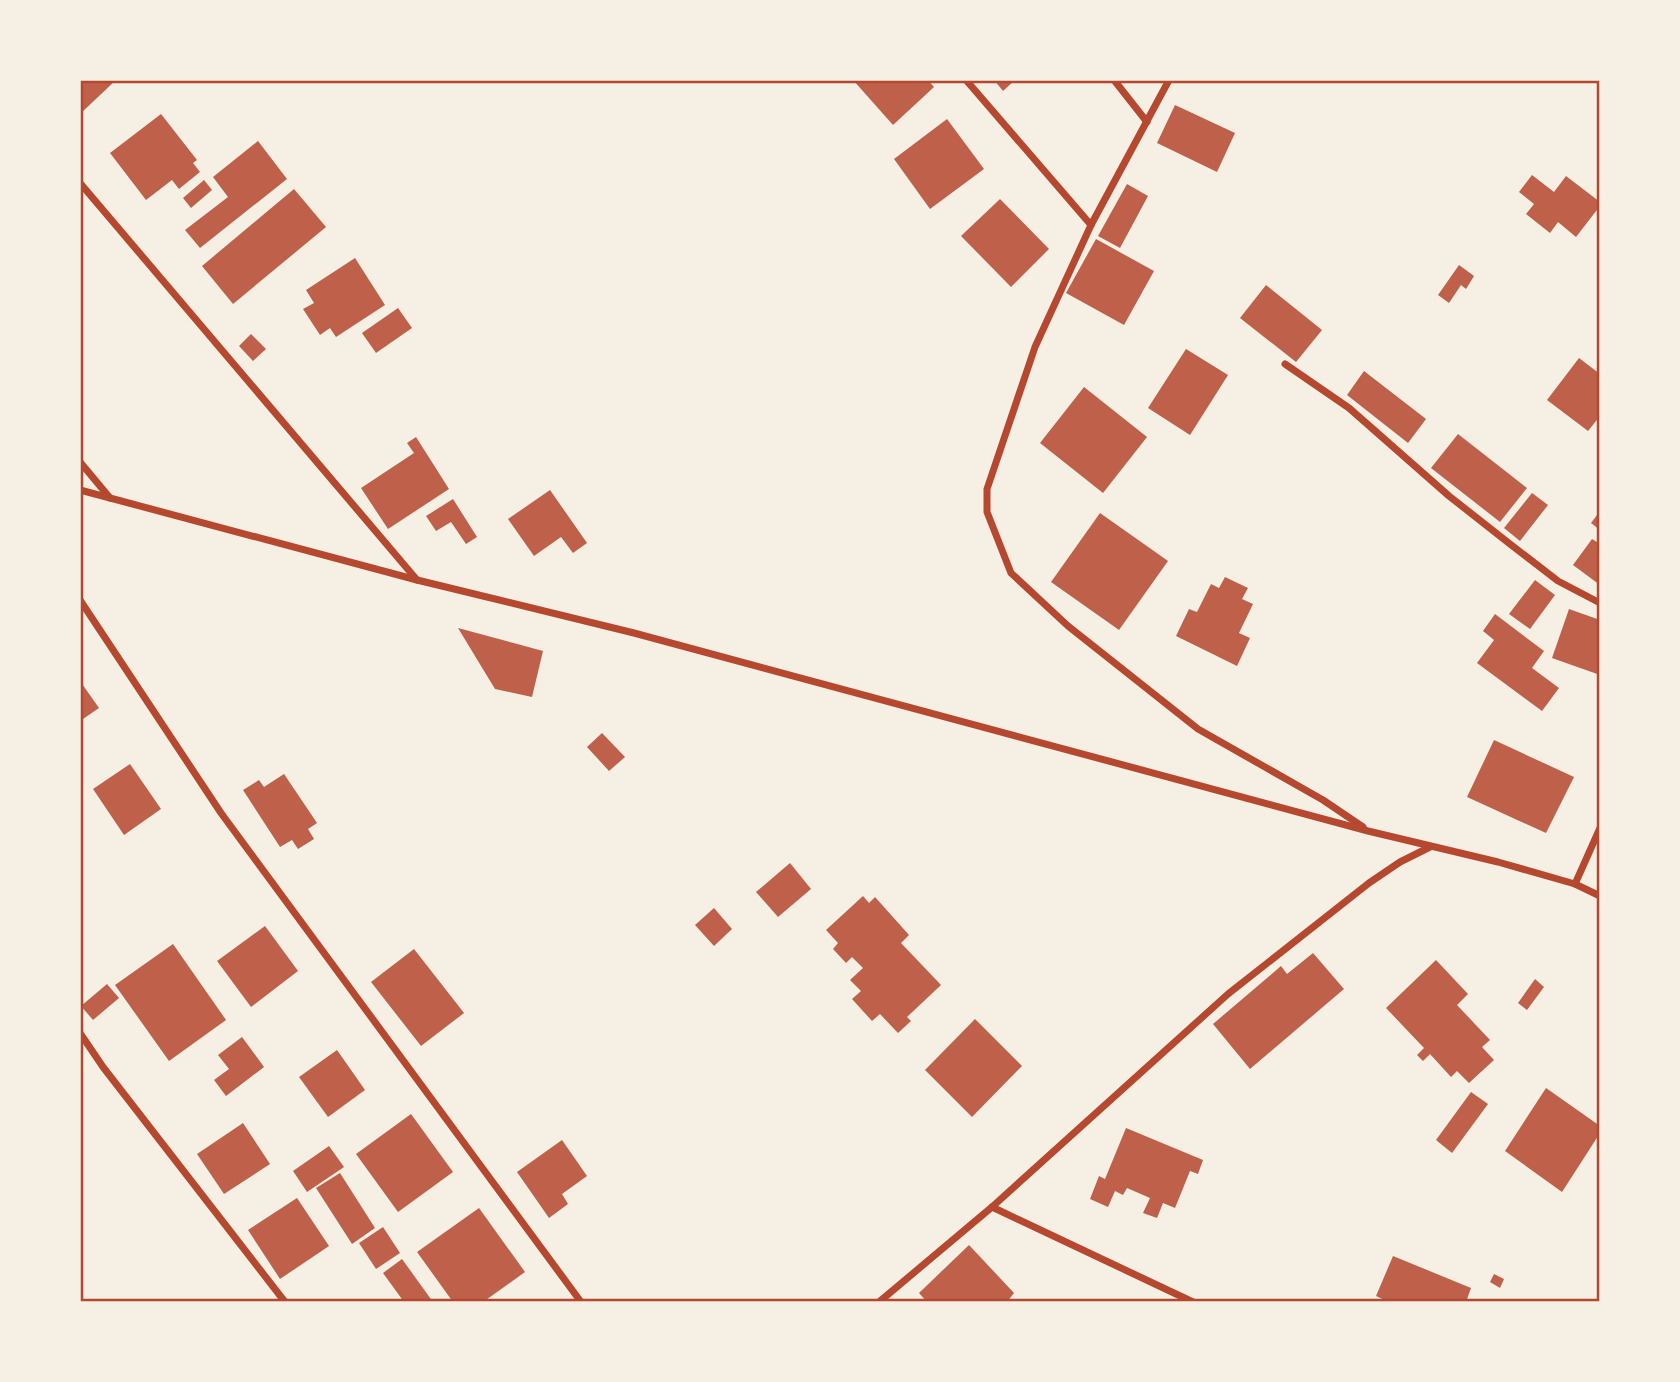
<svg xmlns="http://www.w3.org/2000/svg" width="1680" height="1382" viewBox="0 0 1680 1382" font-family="'Asap Condensed',sans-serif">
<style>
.building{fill:#bf614a}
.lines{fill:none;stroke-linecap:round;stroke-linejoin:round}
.minor{stroke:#b5482f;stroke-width:7}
.neatline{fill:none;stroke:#b5482f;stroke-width:2.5}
</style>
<rect width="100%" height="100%" fill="#f6efe4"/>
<g class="building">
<polygon points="80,80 116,80 80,114"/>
<polygon points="853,80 928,80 934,87 893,125"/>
<polygon points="994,80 1015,80 1003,91"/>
<polygon points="1175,105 1235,133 1217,172 1157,143"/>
<polygon points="161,114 197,160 193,163 200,172 179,189 172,180 146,200 110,153"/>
<polygon points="947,119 984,169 930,209 894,159"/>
<polygon points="258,141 287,179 200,248 185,230 228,197 213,177"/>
<polygon points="1532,175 1554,192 1566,176 1600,202 1600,206 1576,237 1558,222 1550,233 1526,214 1534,204 1519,192"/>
<polygon points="204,180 212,190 191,208 183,198"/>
<polygon points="1127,184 1148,196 1120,248 1098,236"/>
<polygon points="294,189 326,227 233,304 202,266"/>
<polygon points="1000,199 1049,249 1011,287 961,236"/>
<polygon points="1096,239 1154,271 1124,325 1066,293"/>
<polygon points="355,258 385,305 336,337 330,328 320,335 303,309 314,303 306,290"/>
<polygon points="1459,265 1474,276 1466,289 1461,285 1449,303 1438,295"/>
<polygon points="1266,285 1322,330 1296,362 1240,318"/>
<polygon points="398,308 412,328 376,353 362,333"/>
<polygon points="251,334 266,349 253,361 239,346"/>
<polygon points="1186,349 1228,375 1190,435 1148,408"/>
<polygon points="1579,358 1600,374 1600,416 1588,431 1547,400"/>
<polygon points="1364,371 1426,419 1408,443 1347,395"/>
<polygon points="1084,387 1147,437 1103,493 1040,443"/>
<polygon points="1458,434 1527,488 1500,522 1431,468"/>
<polygon points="416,437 449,489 388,529 361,488 414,453 407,443"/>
<polygon points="550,490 587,543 573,553 561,537 534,556 508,519"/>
<polygon points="1532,493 1548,505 1520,541 1504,528"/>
<polygon points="453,499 477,537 466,544 451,522 436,531 426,516"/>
<polygon points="1600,511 1600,530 1591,523"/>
<polygon points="1100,513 1168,561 1119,630 1051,582"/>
<polygon points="1592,539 1600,544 1600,585 1573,565"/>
<polygon points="1225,577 1248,588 1242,599 1253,604 1239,633 1250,638 1237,666 1176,636 1189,609 1197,612 1211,584 1219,588"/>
<polygon points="1535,580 1555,595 1530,629 1509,614"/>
<polygon points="1569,609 1600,620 1600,675 1552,658"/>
<polygon points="1495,614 1544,651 1532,668 1559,688 1542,711 1477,663 1494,640 1483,631"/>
<polygon points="458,628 543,651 532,697 495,689"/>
<polygon points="80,681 99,708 80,721"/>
<polygon points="602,733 625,757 609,771 587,747"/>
<polygon points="1494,740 1574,777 1546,833 1467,797"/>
<polygon points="130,764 161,809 124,835 93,789"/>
<polygon points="284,774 317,823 308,829 314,839 298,849 292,840 280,847 243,790 259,780 264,787"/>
<polygon points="790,863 811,889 778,917 756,892"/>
<polygon points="863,896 869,903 875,897 909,935 901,943 941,985 907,1017 911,1021 898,1033 880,1014 872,1021 852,999 861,991 850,980 863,968 852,957 846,963 833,949 838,943 826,930"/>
<polygon points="714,908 732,929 714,946 695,925"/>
<polygon points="265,926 298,971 251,1007 217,961"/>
<polygon points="173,944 226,1020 169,1061 115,985"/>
<polygon points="414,949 464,1013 421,1046 371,982"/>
<polygon points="1313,953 1344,989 1250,1069 1213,1024 1281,966 1287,974"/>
<polygon points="1436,960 1468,994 1457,1005 1490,1040 1482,1047 1494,1060 1469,1083 1457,1071 1451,1077 1430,1054 1423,1061 1417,1055 1424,1048 1386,1008"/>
<polygon points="1535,979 1544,987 1527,1010 1518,1003"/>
<polygon points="107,984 119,998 93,1020 81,1006"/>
<polygon points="975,1019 1022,1066 972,1117 925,1070"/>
<polygon points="242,1037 264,1067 226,1096 214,1080 229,1069 218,1055"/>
<polygon points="337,1050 365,1090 328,1117 299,1077"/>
<polygon points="1546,1088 1600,1126 1600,1133 1562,1192 1505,1151"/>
<polygon points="1471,1092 1488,1104 1452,1153 1436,1140"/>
<polygon points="411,1114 453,1172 398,1212 356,1154"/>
<polygon points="243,1123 270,1164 224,1194 197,1154"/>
<polygon points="1126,1128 1203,1160 1198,1174 1190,1171 1175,1208 1163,1203 1157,1218 1143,1213 1150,1198 1127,1188 1123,1195 1115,1191 1108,1207 1090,1199 1099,1176 1105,1179"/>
<polygon points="562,1140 587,1176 562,1194 568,1204 549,1218 517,1172"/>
<polygon points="329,1146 344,1167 307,1192 293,1171"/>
<polygon points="340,1173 375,1228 352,1244 316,1188"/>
<polygon points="297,1198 329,1246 280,1279 248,1230"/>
<polygon points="479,1208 525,1272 483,1302 453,1302 417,1252"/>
<polygon points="383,1227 400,1253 376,1269 359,1243"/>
<polygon points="969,1245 1014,1293 1007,1302 927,1302 919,1293"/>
<polygon points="1393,1256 1471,1288 1466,1302 1389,1302 1376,1296"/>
<polygon points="402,1259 433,1302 404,1302 383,1273"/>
<polygon points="1494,1274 1504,1279 1500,1288 1490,1282"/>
</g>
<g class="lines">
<g class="minor">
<polyline points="966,80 1091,225"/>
<polyline points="1114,80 1147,122"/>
<polyline points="1169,80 1091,225 1035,347 987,489 987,512 1011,573 1068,626 1198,729 1323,800 1363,827"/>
<polyline points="80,183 417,580"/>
<polyline points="1285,364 1349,408 1449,496 1510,544 1558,581 1600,603"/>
<polyline points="80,462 110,498"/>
<polyline points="80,490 417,580 634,633 1368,831 1498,862 1575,884 1600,896"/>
<polyline points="80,600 221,813 581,1302"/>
<polyline points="1575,884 1600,828"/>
<polyline points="80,1033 103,1067 285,1302"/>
<polyline points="992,1207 1193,1302"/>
<polyline points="879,1302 992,1207 1228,994 1369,883 1400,862 1430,847"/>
</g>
</g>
<rect width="1680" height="1382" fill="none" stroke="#f6efe4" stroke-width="164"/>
<rect x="82" y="82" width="1516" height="1218" class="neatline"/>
</svg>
